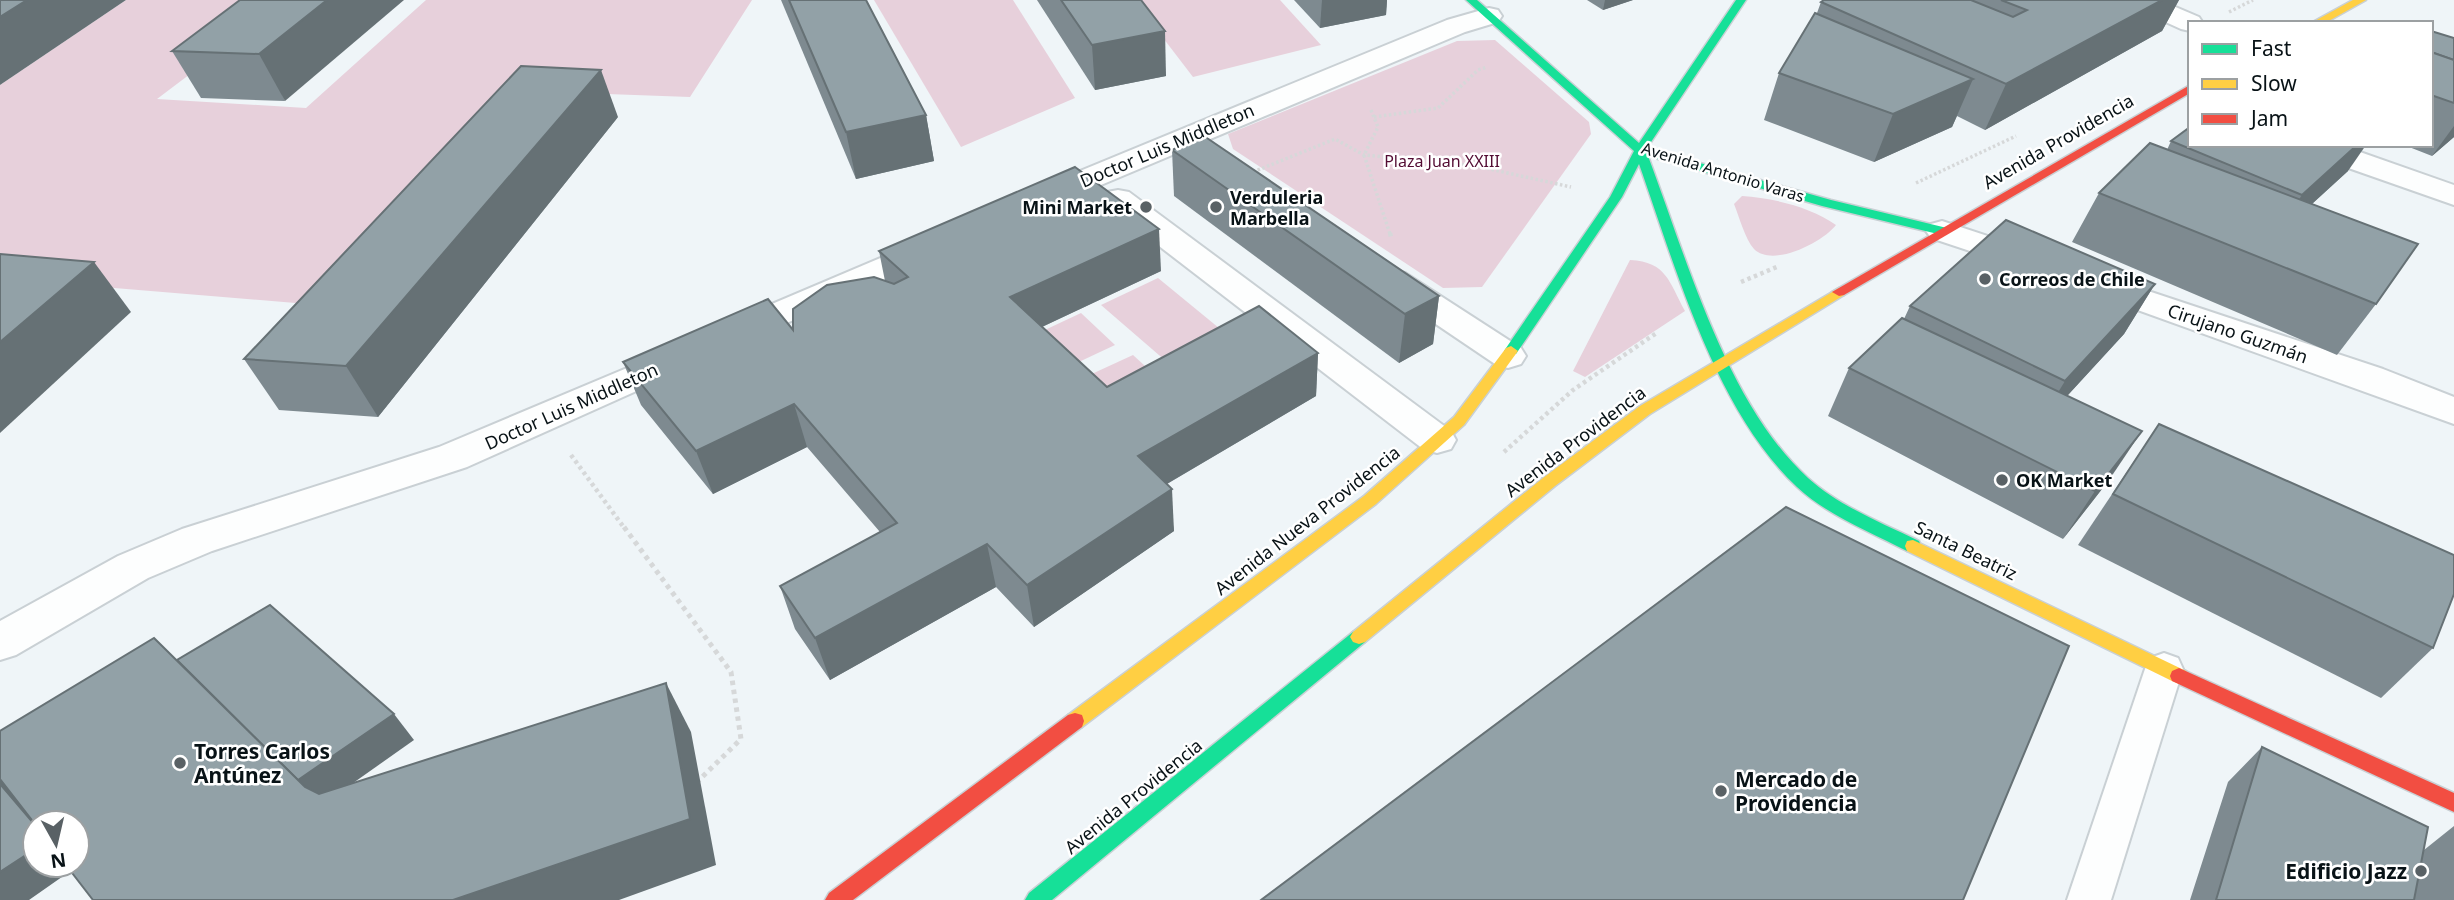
<svg xmlns="http://www.w3.org/2000/svg" width="2454" height="900" viewBox="0 0 2454 900" font-family="'Noto Sans',sans-serif">
<style>
.green{fill:#e7d0db}
.lines{fill:none;stroke-linecap:round;stroke-linejoin:round}
.lane-casing{stroke:#c9d0d4;stroke-width:4}
.street-casing{stroke:#c9d0d4;stroke-width:4}
.fast-casing{stroke:#c9d0d4;stroke-width:3}
.slow-casing{stroke:#c9d0d4;stroke-width:3}
.jam-casing{stroke:#c9d0d4;stroke-width:3}
.path-far2{stroke:#d6d8d9;stroke-width:3.5;stroke-dasharray:2.5 2.5;stroke-linecap:butt}
.path-far1{stroke:#d6d8d9;stroke-width:4.5;stroke-dasharray:3.5 3.5;stroke-linecap:butt}
.path{stroke:#d6d8d9;stroke-width:5;stroke-dasharray:4.5 4.5;stroke-linecap:butt}
.lane{fill:#fdfefe;fill-rule:evenodd}
.street{fill:#fdfefe;fill-rule:evenodd}
.fast{fill:#16e098;fill-rule:evenodd}
.slow{fill:#ffcf43;fill-rule:evenodd}
.jam{fill:#f24e42;fill-rule:evenodd}
.wall{fill:#7e8a90}
.shaded-wall{fill:#667175}
.building{fill:#92a1a7;stroke:#667175;stroke-width:2}
.poi-dot{fill:#596165;stroke:#fff;stroke-width:2.5}
.labels{text-anchor:middle;dominant-baseline:central;stroke-width:5;stroke-linejoin:round;paint-order:stroke}
.far-park-label{font-size:16px;fill:#530c33;stroke:#fff}
.far-street-label{font-size:16px;fill:#081216;stroke:#fff}
.street-label{font-size:18px;fill:#081216;stroke:#fff}
.poi-label{font-size:18px;font-weight:bold;fill:#081216;stroke:#fff;text-anchor:start}
.near-poi-label{font-size:21px;font-weight:bold;fill:#081216;stroke:#fff;text-anchor:start}
</style>
<rect width="100%" height="100%" fill="#eff5f8"/>
<g class="green">
<polygon points="126,0 288,0 157,99 306,108 426,0 752,0 690,97 524,91 331,306 30,281 0,305 0,85"/>
<polygon points="874,0 1013,0 1075,98 961,147"/>
<polygon points="1134,0 1280,0 1321,45 1193,77"/>
<polygon points="1495,40 1589,122 1591,134 1482,287 1443,288 1233,149 1228,134 1457,41"/>
<path d="M1742,196C1773,198 1811,207 1836,225C1823,242 1773,268 1754,249C1745,239 1739,216 1734,204Z"/>
<path d="M1630,260C1667,262 1669,282 1685,311L1585,377L1573,371Z"/>
<polygon points="1158,278 1247,351 1189,381 1101,305"/>
<polygon points="1081,313 1115,345 1066,368 1032,336"/>
<polygon points="1133,355 1169,388 1120,413 1083,378"/>
</g>
<g class="lines">
<defs>
<polygon id="lane" points="2164,653 2178,658 2183,669 2111,900 2067,900 2145,669 2150,658"/>
<g id="street">
<polygon points="2124,0 2159,0 2199,17 2203,23 2190,23 2190,31 2181,29 2128,5"/>
<polygon points="1489,8 1498,10 1502,16 1498,22 1465,32 1051,206 1040,208 1029,206 1024,199 1029,192 1447,20"/>
<polygon points="2296,145 2340,145 2454,185 2454,205 2300,151"/>
<polygon points="1118,190 1129,192 1451,431 1456,440 1451,449 1437,453 1423,449 1107,206 1102,199 1107,192"/>
<polygon points="1942,221 2042,254 2047,261 2042,268 2030,271 1931,238 1926,231 1931,224"/>
<polygon points="930,237 942,240 946,247 942,254 744,342 732,345 720,342 714,334 720,326"/>
<polygon points="1393,270 1405,273 1521,348 1526,356 1521,364 1508,368 1495,364 1381,287 1376,280 1381,273"/>
<polygon points="2097,274 2383,369 2454,397 2454,424 2085,291 2080,284 2085,277"/>
<polygon points="677,347 690,351 695,359 690,367 467,467 212,551 148,578 16,655 0,660 0,621 118,556 182,529 439,447"/>
</g>
<g id="fast">
<path d="M1466,0H1477L1639,143L1736,0H1746L1647,148L1831,200L1947,228V234L1942,235L1822,206L1648,156C1687,259 1726,403 1808,478C1839,506 1882,523 1919,541L1921,546L1919,551H1907C1870,532 1827,515 1797,487C1715,410 1676,268 1639,164L1622,197L1516,354H1506L1504,351L1506,348L1610,197L1634,151Z"/>
<polygon points="1359,630 1365,632 1368,637 1365,642 1052,900 1025,900 1029,893 1353,632"/>
</g>
<g id="slow">
<polygon points="2353,0 2366,0 2325,23 2311,23"/>
<polygon points="1839,288 1844,289 1846,292 1844,295 1650,414 1555,486 1365,642 1359,644 1353,642 1350,637 1353,632 1543,478 1640,406"/>
<polygon points="1511,346 1518,351 1464,425 1376,504 1082,727 1075,729 1068,727 1066,721 1068,715 1364,496 1454,417 1506,348"/>
<polygon points="1913,540 2186,671 2188,676 2186,681 2179,684 2172,681 1907,551 1905,546 1907,541"/>
</g>
<g id="jam">
<polygon points="2190,85 2190,93 1844,295 1839,296 1832,292"/>
<polygon points="2179,668 2454,793 2454,812 2172,681 2170,676 2172,671"/>
<polygon points="1075,713 1082,715 1084,721 1082,727 853,900 825,900 829,893 1068,715"/>
</g>
</defs>
<use href="#lane" class="lane-casing"/>
<use href="#street" class="street-casing"/>
<use href="#fast" class="fast-casing"/>
<use href="#slow" class="slow-casing"/>
<use href="#jam" class="jam-casing"/>
<g class="path-far2">
<polyline points="2229,12 2253,0"/>
<polyline points="1371,110 1378,127 1364,155 1390,234"/>
<polyline points="1374,117 1438,108 1478,70 1487,67"/>
<polyline points="1253,172 1335,139 1364,155 1476,166 1571,187"/>
<polyline points="1916,183 2016,136"/>
</g>
<g class="path-far1">
<polyline points="1390,233 1391,237"/>
<polyline points="1741,282 1779,266"/>
<polyline points="1504,452 1573,390 1658,332"/>
<polyline points="571,455 625,529"/>
</g>
<polyline class="path" points="624,527 731,672 741,739 695,784"/>
<use href="#lane" class="lane"/>
<use href="#street" class="street"/>
<use href="#fast" class="fast"/>
<use href="#slow" class="slow"/>
<use href="#jam" class="jam"/>
</g>
<g class="wall">
<polygon points="240,0 285,101 201,98 172,51"/>
<polygon points="781,0 866,0 926,115 934,161 856,179"/>
<polygon points="1037,0 1141,0 1166,76 1095,90"/>
<polygon points="1294,0 1387,0 1386,15 1320,28"/>
<polygon points="1587,0 1633,0 1603,10"/>
<polygon points="1824,0 2179,0 2162,31 1985,130 1957,116 1952,127 1874,162 1764,120 1779,73 1817,13 1821,2"/>
<polygon points="2431,31 2454,38 2454,137 2432,156 2404,145 2431,145"/>
<polygon points="618,117 378,417 279,410 244,359"/>
<polygon points="2171,141 2348,171 2312,204 2376,304 2337,355 2072,242 2099,193 2167,150"/>
<polygon points="1172,150 1439,296 1433,344 1399,363 1174,196"/>
<polygon points="879,251 1161,271 1042,327 1107,387 1318,353 1316,396 1167,484 1174,531 1034,627 996,587 830,680 795,629 780,586 880,532 807,447 713,494 641,405 623,362 793,330 885,281"/>
<polygon points="2155,284 2124,334 2067,396 2109,480 2063,539 1828,416 1849,368 1904,319 1910,306"/>
<polygon points="2159,424 2433,648 2381,698 2078,545"/>
<polygon points="2262,747 2424,850 2454,826 2454,900 2190,900 2228,782"/>
</g>
<g class="shaded-wall">
<polygon points="27,0 126,0 0,85 0,17"/>
<polygon points="327,0 404,0 285,101 259,54"/>
<polygon points="1322,0 1387,0 1386,15 1320,28"/>
<polygon points="1605,0 1633,0 1603,10"/>
<polygon points="2162,0 2179,0 2162,31 1985,130 2006,84"/>
<polygon points="1165,31 1166,76 1095,90 1092,45"/>
<polygon points="601,70 618,117 378,417 346,366"/>
<polygon points="1973,79 1952,127 1874,162 1893,114"/>
<polygon points="926,115 934,161 856,179 846,132"/>
<polygon points="2454,126 2454,137 2432,156"/>
<polygon points="2357,145 2366,145 2348,171 2270,242 2302,195"/>
<polygon points="1159,229 1161,271 1016,339 1010,297"/>
<polygon points="94,262 131,312 0,433 0,342"/>
<polygon points="2155,284 2124,334 2034,432 2065,381"/>
<polygon points="1439,296 1433,344 1399,363 1405,314"/>
<polygon points="1318,353 1316,396 1141,499 1138,456"/>
<polygon points="794,404 807,447 713,494 696,451"/>
<polygon points="2142,431 2109,480 2063,539 2095,491"/>
<polygon points="1172,489 1174,531 1034,627 1027,585"/>
<polygon points="987,544 996,587 830,680 815,638"/>
<polygon points="666,683 691,732 716,865 619,900 453,900"/>
<polygon points="394,714 414,740 322,805 298,780"/>
<polygon points="0,773 35,825 0,784"/>
<polygon points="35,849 35,865 79,865 29,900 0,900 0,872"/>
</g>
<g class="building">
<polygon points="0,0 27,0 0,17"/>
<polygon points="240,0 327,0 259,54 172,51"/>
<polygon points="789,0 866,0 926,115 846,132"/>
<polygon points="1061,0 1141,0 1165,31 1092,45"/>
<polygon points="1824,0 1971,0 2013,17 2027,10 2001,0 2162,0 2006,84 1821,2"/>
<polygon points="1815,13 1973,79 1893,114 1779,73"/>
<polygon points="2431,31 2454,38 2454,60 2431,52"/>
<polygon points="2431,52 2454,60 2454,103 2431,95"/>
<polygon points="521,66 601,70 346,366 244,359"/>
<polygon points="2190,127 2190,145 2357,145 2302,195 2171,141"/>
<polygon points="1204,136 1439,296 1405,314 1172,150"/>
<polygon points="2150,143 2418,244 2376,304 2099,193"/>
<polygon points="1075,167 1159,229 1010,297 1107,387 1259,306 1318,353 1138,456 1172,489 1027,585 987,544 815,638 780,586 897,523 794,404 696,451 623,362 768,299 793,330 793,309 827,285 874,277 894,284 908,277 879,251"/>
<polygon points="2006,220 2155,284 2065,381 1910,306"/>
<polygon points="0,254 94,262 0,342"/>
<polygon points="1902,318 2142,431 2095,491 1849,368"/>
<polygon points="2159,424 2454,555 2454,594 2433,648 2113,494"/>
<polygon points="1786,507 2069,646 1963,900 1261,900"/>
<polygon points="270,605 394,714 298,780 177,660"/>
<polygon points="154,638 305,787 319,794 666,683 690,819 453,900 93,900 66,865 77,865 77,823 35,823 35,824 0,779 0,731"/>
<polygon points="2262,747 2428,827 2414,900 2216,900"/>
<polygon points="0,784 35,825 35,849 0,872"/>
</g>
<g class="poi-dot">
<circle cx="1146" cy="207" r="7"/>
<circle cx="1216" cy="207" r="7"/>
<circle cx="1985" cy="279" r="7"/>
<circle cx="2002" cy="480" r="7"/>
<circle cx="180" cy="763" r="7"/>
<circle cx="1721" cy="791" r="7"/>
<circle cx="2421" cy="871" r="7"/>
</g>
<g class="labels">
<g class="far-park-label">
<text x="1442" y="161">Plaza Juan XXIII</text>
</g>
<g class="far-street-label">
<text transform="translate(1723 172) rotate(17)">Avenida Antonio Varas</text>
</g>
<g class="street-label">
<text transform="translate(2058 141) rotate(-30)">Avenida Providencia</text>
<text transform="translate(1167 145) rotate(-23)">Doctor Luis Middleton</text>
<text transform="translate(2238 333) rotate(19)">Cirujano Guzmán</text>
<text transform="translate(571 406) rotate(-24)">Doctor Luis Middleton</text>
<text transform="translate(1575 441) rotate(-37)">Avenida Providencia</text>
<text transform="translate(1307 520) rotate(-38)">Avenida Nueva Providencia</text>
<text transform="translate(1966 550) rotate(26)">Santa Beatriz</text>
<text transform="translate(1133 796) rotate(-39)">Avenida Providencia</text>
</g>
<g class="poi-label">
<text x="1230" y="197">Verduleria<tspan x="1230" dy="21">Marbella</tspan></text>
<text x="1132" y="207" text-anchor="end">Mini Market</text>
<text x="1999" y="279">Correos de Chile</text>
<text x="2016" y="480">OK Market</text>
</g>
<g class="near-poi-label">
<text x="194" y="751">Torres Carlos<tspan x="194" dy="24">Antúnez</tspan></text>
<text x="1735" y="779">Mercado de<tspan x="1735" dy="24">Providencia</tspan></text>
<text x="2407" y="871" text-anchor="end">Edificio Jazz</text>
</g>
</g>
<rect x="2188" y="21" width="245" height="126" fill="#ffffff" stroke="#9ca0a2" stroke-width="2"/>
<rect x="2202" y="44" width="35" height="10" fill="#16e098" stroke="#9ca0a2" stroke-width="2"/>
<text x="2251" y="56" font-size="21" fill="#081216">Fast</text>
<rect x="2202" y="79" width="35" height="10" fill="#ffcf43" stroke="#9ca0a2" stroke-width="2"/>
<text x="2251" y="91" font-size="21" fill="#081216">Slow</text>
<rect x="2202" y="114" width="35" height="10" fill="#f24e42" stroke="#9ca0a2" stroke-width="2"/>
<text x="2251" y="126" font-size="21" fill="#081216">Jam</text>
<g transform="translate(56 844) rotate(172)"><circle r="33" fill="#ffffff" stroke="#9ca0a2" stroke-width="2"/>
<path d="M0-5L12 26L0 18L-12 26Z" fill="#596165"/>
<text y="-10" font-size="19" font-weight="bold" text-anchor="middle" fill="#081216">N</text>
</g>
</svg>
